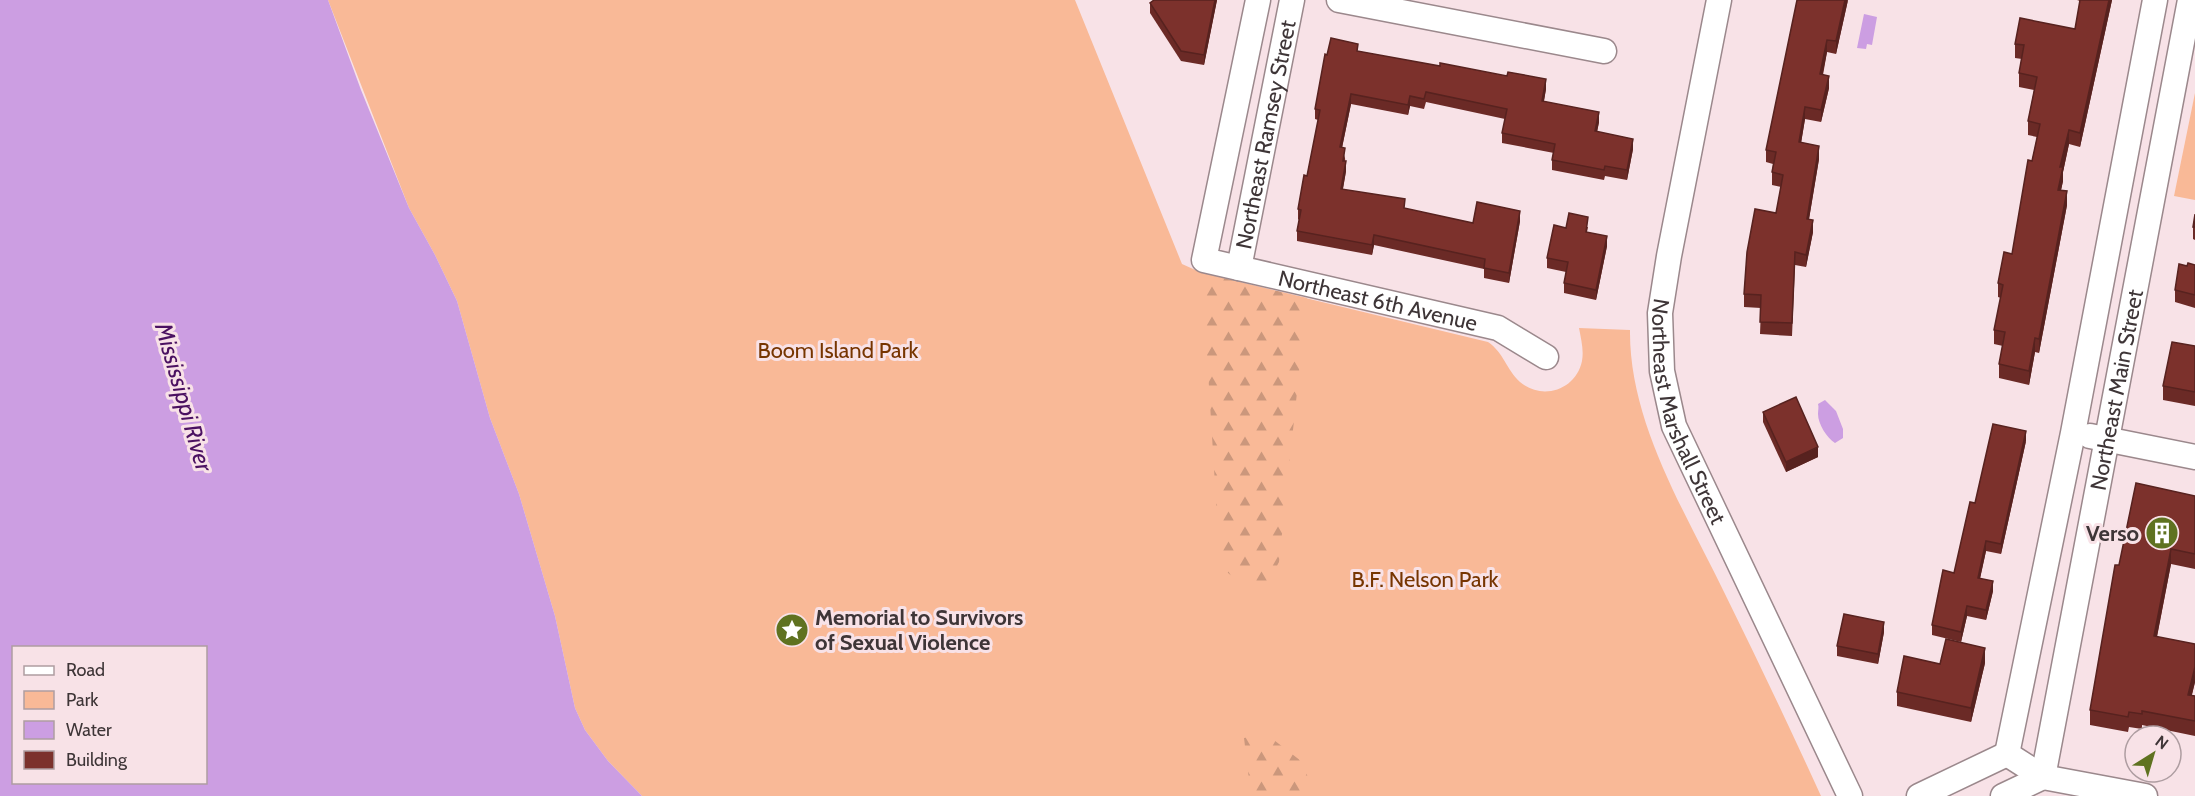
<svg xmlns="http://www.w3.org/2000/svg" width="2195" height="796" viewBox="0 0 2195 796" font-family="Cabin,sans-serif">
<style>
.green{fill:#f9b997}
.forest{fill:url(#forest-firs)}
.water{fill:#cc9ee2;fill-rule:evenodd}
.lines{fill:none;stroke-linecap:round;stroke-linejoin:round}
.minor-casing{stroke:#9b888c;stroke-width:27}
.minor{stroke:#fff;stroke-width:24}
.wall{fill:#6b2a26}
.shaded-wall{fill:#57221f}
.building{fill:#7c312c;stroke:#57221f;stroke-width:1.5}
.labels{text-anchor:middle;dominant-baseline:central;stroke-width:6;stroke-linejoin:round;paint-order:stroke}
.street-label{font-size:22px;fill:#3e3537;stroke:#f8e2e7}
.park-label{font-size:22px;fill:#773501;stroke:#f8e2e7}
.poi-label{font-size:22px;font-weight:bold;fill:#3e3537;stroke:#f8e2e7;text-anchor:end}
.water-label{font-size:24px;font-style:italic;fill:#4b1161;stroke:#f8e2e7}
</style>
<defs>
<pattern id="forest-firs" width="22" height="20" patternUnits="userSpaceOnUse" patternTransform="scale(1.5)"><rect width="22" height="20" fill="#f9b997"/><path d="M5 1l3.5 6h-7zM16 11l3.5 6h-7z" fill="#cb977c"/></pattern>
</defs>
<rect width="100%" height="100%" fill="#f8e2e7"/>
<g class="green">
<path d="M328,0H1075L1182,264L1202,273L1488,342C1504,353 1506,369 1520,382C1542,401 1576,390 1582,361C1584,350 1581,339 1579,328L1630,330C1629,423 1686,513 1725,594C1758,661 1790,728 1821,796H642L608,761L585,730L575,708L555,616L519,494L490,418L457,301L435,255L409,208Z"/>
<polygon points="2195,93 2195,200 2174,196"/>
</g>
<g class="forest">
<path d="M1202,273L1307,298L1279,562C1276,567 1274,575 1270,579C1253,597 1233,577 1220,566Z"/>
<polygon points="1265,733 1301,761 1316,796 1251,796 1244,738"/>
</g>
<g class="water">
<path d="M0,0H328L361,90L409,208L435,255L457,301L490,418L519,494L555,616L575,708L585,730L608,761L642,796H0ZM14,648H206V782H14Z"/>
<polygon points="1864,14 1877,17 1872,45 1867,44 1866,49 1857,48"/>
<path d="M1825,400L1836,411L1843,429V438L1835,443C1827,438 1818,424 1818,414C1818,410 1819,407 1818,404Z"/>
</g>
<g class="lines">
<defs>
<g id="minor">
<path id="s1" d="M1258,0L1204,260L1498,328L1546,357"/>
<polyline points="1339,0 1604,51"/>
<path id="s2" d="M1719,0L1669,256L1660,313L1662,371L1674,426L1850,796"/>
<path id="s3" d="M1239,268L1292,0"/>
<polyline points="2090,436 2195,457"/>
<polyline points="2007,754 2073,433 2155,0"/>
<polyline points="2007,754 2043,777 2145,796"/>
<path id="s4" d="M2043,777L2190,0"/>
<polyline points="1919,796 2007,754"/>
<polyline points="2003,796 2043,777"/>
</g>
</defs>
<use href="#minor" class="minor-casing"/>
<use href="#minor" class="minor"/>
</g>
<g class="wall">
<polygon points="1154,0 1217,0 1204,65 1181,61 1150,13 1150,3"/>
<polygon points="1848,0 1836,54 1827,52 1823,75 1829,88 1821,122 1805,119 1801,143 1819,159 1809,219 1813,232 1806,267 1795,265 1792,336 1760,334 1761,308 1744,307 1744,294 1776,213 1781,187 1772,185 1772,172 1773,164 1766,162 1766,150"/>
<polygon points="2077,0 2112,0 2080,147 2069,144 2063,172 2063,181 2061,190 2067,205 2039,353 2035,352 2029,385 1999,378 1999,364 2003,346 1994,344 1994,330 2001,298 1998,297 1998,283 2012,254 2037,137 2028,135 2028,121 2034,90 2019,87 2019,73 2022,59 2015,58 2015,44 2075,29 2080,1"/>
<polygon points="1358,51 1546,89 1544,101 1599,122 1597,132 1633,149 1627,180 1605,176 1604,180 1552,170 1552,160 1554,153 1502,143 1502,133 1505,119 1426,102 1424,109 1410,106 1408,115 1351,104 1342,148 1345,158 1346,171 1343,189 1405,209 1473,223 1520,221 1509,283 1484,278 1484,269 1374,245 1372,255 1297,241 1297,231 1299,220 1298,219 1298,209 1307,176 1318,120 1315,119 1315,109 1327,55"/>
<polygon points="2195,214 2195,240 2193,239 2193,227"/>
<polygon points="1588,227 1587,232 1607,246 1596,300 1564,293 1564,283 1566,272 1547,268 1547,258 1566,228"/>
<polygon points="2195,265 2195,308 2175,302 2175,290 2187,266"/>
<polygon points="2195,346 2195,406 2163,400 2163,386"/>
<polygon points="1763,412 1818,457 1786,472 1763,422"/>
<polygon points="2026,441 2001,554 1986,551 1980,578 1993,591 1986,620 1967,616 1961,642 1932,635 1932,625 1954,573 1975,503"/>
<polygon points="2195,496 2195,569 2171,564 2157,637 2195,682 2192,695 2195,696 2195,736 2142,725 2142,729 2129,727 2128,732 2090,725 2090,710 2119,565"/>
<polygon points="1884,632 1878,664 1837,656 1837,646"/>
<polygon points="1985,663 1971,722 1897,706 1897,692"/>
</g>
<g class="shaded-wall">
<polygon points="1215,0 1217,0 1204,65 1204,55"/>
<polygon points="1845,0 1848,0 1836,54 1836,41"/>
<polygon points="2109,0 2112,0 2080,147 2080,133"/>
<polygon points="1827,40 1827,52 1820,87 1820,74"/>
<polygon points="1829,76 1829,88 1821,122 1821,110"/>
<polygon points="1546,79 1546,89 1542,111 1542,101"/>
<polygon points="1351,94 1351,104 1340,157 1340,147"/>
<polygon points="1410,96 1410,106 1408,115 1408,105"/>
<polygon points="1805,107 1805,119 1799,155 1799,142"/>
<polygon points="1599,112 1599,122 1595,141 1595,131"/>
<polygon points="2069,130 2069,144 2063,172 2063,181 2058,204 2058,190 2060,167"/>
<polygon points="1633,139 1633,149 1627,180 1627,170"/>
<polygon points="1819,146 1819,159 1807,231 1807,219"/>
<polygon points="1346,161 1346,171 1341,199 1341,189"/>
<polygon points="2067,191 2067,205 2039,353 2039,339"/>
<polygon points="1520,211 1520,221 1509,283 1509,273"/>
<polygon points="1813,220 1813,232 1806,267 1806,255"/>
<polygon points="1374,235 1374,245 1372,255 1372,245"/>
<polygon points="1607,236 1607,246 1596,300 1596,290"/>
<polygon points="2035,338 2035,352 2029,385 2029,371"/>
<polygon points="2026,431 2026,441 2001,554 2001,544"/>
<polygon points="1818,447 1818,457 1786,472 1786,462"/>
<polygon points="1986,541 1986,551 1978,588 1978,578"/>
<polygon points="2171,549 2171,564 2154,651 2154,636"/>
<polygon points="1993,581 1993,591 1986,620 1986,610"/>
<polygon points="1967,606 1967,616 1961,642 1961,632"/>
<polygon points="1884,622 1884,632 1878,664 1878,654"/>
<polygon points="1985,648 1985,663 1971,722 1971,708"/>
<polygon points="2195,667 2195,682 2188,709 2188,695"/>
</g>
<g class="building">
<polygon points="1154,0 1215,0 1204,55 1181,51 1150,3"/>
<polygon points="1797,0 1845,0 1836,41 1827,40 1820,74 1829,76 1821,110 1805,107 1799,142 1819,146 1807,219 1813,220 1806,255 1795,252 1792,323 1760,322 1761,295 1744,294 1747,252 1755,209 1776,213 1783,175 1772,172 1776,152 1766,150"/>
<polygon points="2080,0 2109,0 2080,133 2069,130 2060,167 2063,167 2058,190 2067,191 2039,339 2035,338 2029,371 1999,364 2005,332 1994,330 2003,285 1998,283 2004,252 2012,254 2028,160 2032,161 2040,124 2028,121 2037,77 2019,73 2024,45 2015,44 2020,18 2075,29"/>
<polygon points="1331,38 1358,44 1357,51 1440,66 1440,63 1507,76 1508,72 1546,79 1542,101 1599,112 1595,131 1633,139 1627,170 1605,166 1604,170 1552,160 1555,144 1502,133 1507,109 1426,92 1424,99 1410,96 1408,105 1351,94 1340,147 1345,148 1343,161 1346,161 1341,189 1405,199 1404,208 1473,223 1477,202 1520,211 1509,273 1484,268 1485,259 1374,235 1372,245 1297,231 1301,210 1298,209 1304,175 1307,176 1320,110 1315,109 1325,54 1327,55"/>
<polygon points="1569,213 1588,217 1586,232 1607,236 1596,290 1564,283 1568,262 1547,258 1554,225 1566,228"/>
<polygon points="2195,214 2195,227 2193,227"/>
<polygon points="2188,263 2195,265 2195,295 2175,290 2179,264 2187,266"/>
<polygon points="2172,342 2195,346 2195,392 2163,386"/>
<polygon points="1796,397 1818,447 1786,462 1763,412"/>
<polygon points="1993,424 2026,431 2001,544 1986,541 1978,578 1993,581 1986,610 1967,606 1961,632 1932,625 1943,570 1954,573 1970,502 1975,503"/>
<polygon points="2136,483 2195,496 2195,554 2171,549 2154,636 2195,644 2195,667 2188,695 2195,696 2195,721 2142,711 2142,714 2129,712 2128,717 2090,710 2115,565 2119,565"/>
<polygon points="1844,614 1884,622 1878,654 1837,646"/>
<polygon points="1946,639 1985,648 1971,708 1897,692 1904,656 1940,664"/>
</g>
<defs>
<symbol id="building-disc" viewBox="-11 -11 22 22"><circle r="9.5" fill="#5f7220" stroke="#f8e2e7"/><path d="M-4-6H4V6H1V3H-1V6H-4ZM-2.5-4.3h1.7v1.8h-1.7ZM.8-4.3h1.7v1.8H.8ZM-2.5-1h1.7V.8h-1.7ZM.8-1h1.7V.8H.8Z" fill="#fff"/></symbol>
<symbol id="sight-disc" viewBox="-11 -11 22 22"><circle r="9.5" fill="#5f7220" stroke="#f8e2e7"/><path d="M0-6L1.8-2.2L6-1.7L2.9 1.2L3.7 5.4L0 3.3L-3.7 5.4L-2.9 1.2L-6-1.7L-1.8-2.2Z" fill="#fff"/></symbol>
</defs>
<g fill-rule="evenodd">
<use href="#building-disc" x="2143" y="514" width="38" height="38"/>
<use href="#sight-disc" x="773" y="611" width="38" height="38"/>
</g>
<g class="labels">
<g class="street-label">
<text stroke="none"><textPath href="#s3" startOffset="136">Northeast Ramsey Street</textPath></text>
<text stroke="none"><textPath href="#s1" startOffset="444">Northeast 6th Avenue</textPath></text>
<text stroke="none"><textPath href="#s4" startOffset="394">Northeast Main Street</textPath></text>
<text stroke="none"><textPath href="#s2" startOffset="422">Northeast Marshall Street</textPath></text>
</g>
<g class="park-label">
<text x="838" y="350">Boom Island Park</text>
<text x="1425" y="579">B.F. Nelson Park</text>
</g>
<g class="poi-label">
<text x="2139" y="533">Verso</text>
<text x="815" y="617" text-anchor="start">Memorial to Survivors<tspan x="815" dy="25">of Sexual Violence</tspan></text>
</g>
<g class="water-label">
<text transform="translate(184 397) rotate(74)">Mississippi River</text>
</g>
</g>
<rect x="12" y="646" width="195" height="138" fill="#f8e2e7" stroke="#ae9da1" stroke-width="1.5"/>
<rect x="24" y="666" width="30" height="9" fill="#ffffff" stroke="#ae9da1" stroke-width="1.5"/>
<text x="66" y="676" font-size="18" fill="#3e3537">Road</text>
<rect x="24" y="691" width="30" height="18" fill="#f9b997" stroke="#ae9da1" stroke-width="1.5"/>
<text x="66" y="706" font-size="18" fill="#3e3537">Park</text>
<rect x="24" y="721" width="30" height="18" fill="#cc9ee2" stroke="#ae9da1" stroke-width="1.5"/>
<text x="66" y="736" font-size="18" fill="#3e3537">Water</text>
<rect x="24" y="751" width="30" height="18" fill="#7c312c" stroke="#ae9da1" stroke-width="1.5"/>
<text x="66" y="766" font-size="18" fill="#3e3537">Building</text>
<g transform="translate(2153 754) rotate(37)"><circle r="28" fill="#f8e2e7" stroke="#ae9da1" stroke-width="1.5"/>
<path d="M0-4.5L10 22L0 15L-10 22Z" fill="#5f7220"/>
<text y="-9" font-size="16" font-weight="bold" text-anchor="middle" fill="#3e3537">N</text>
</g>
</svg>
